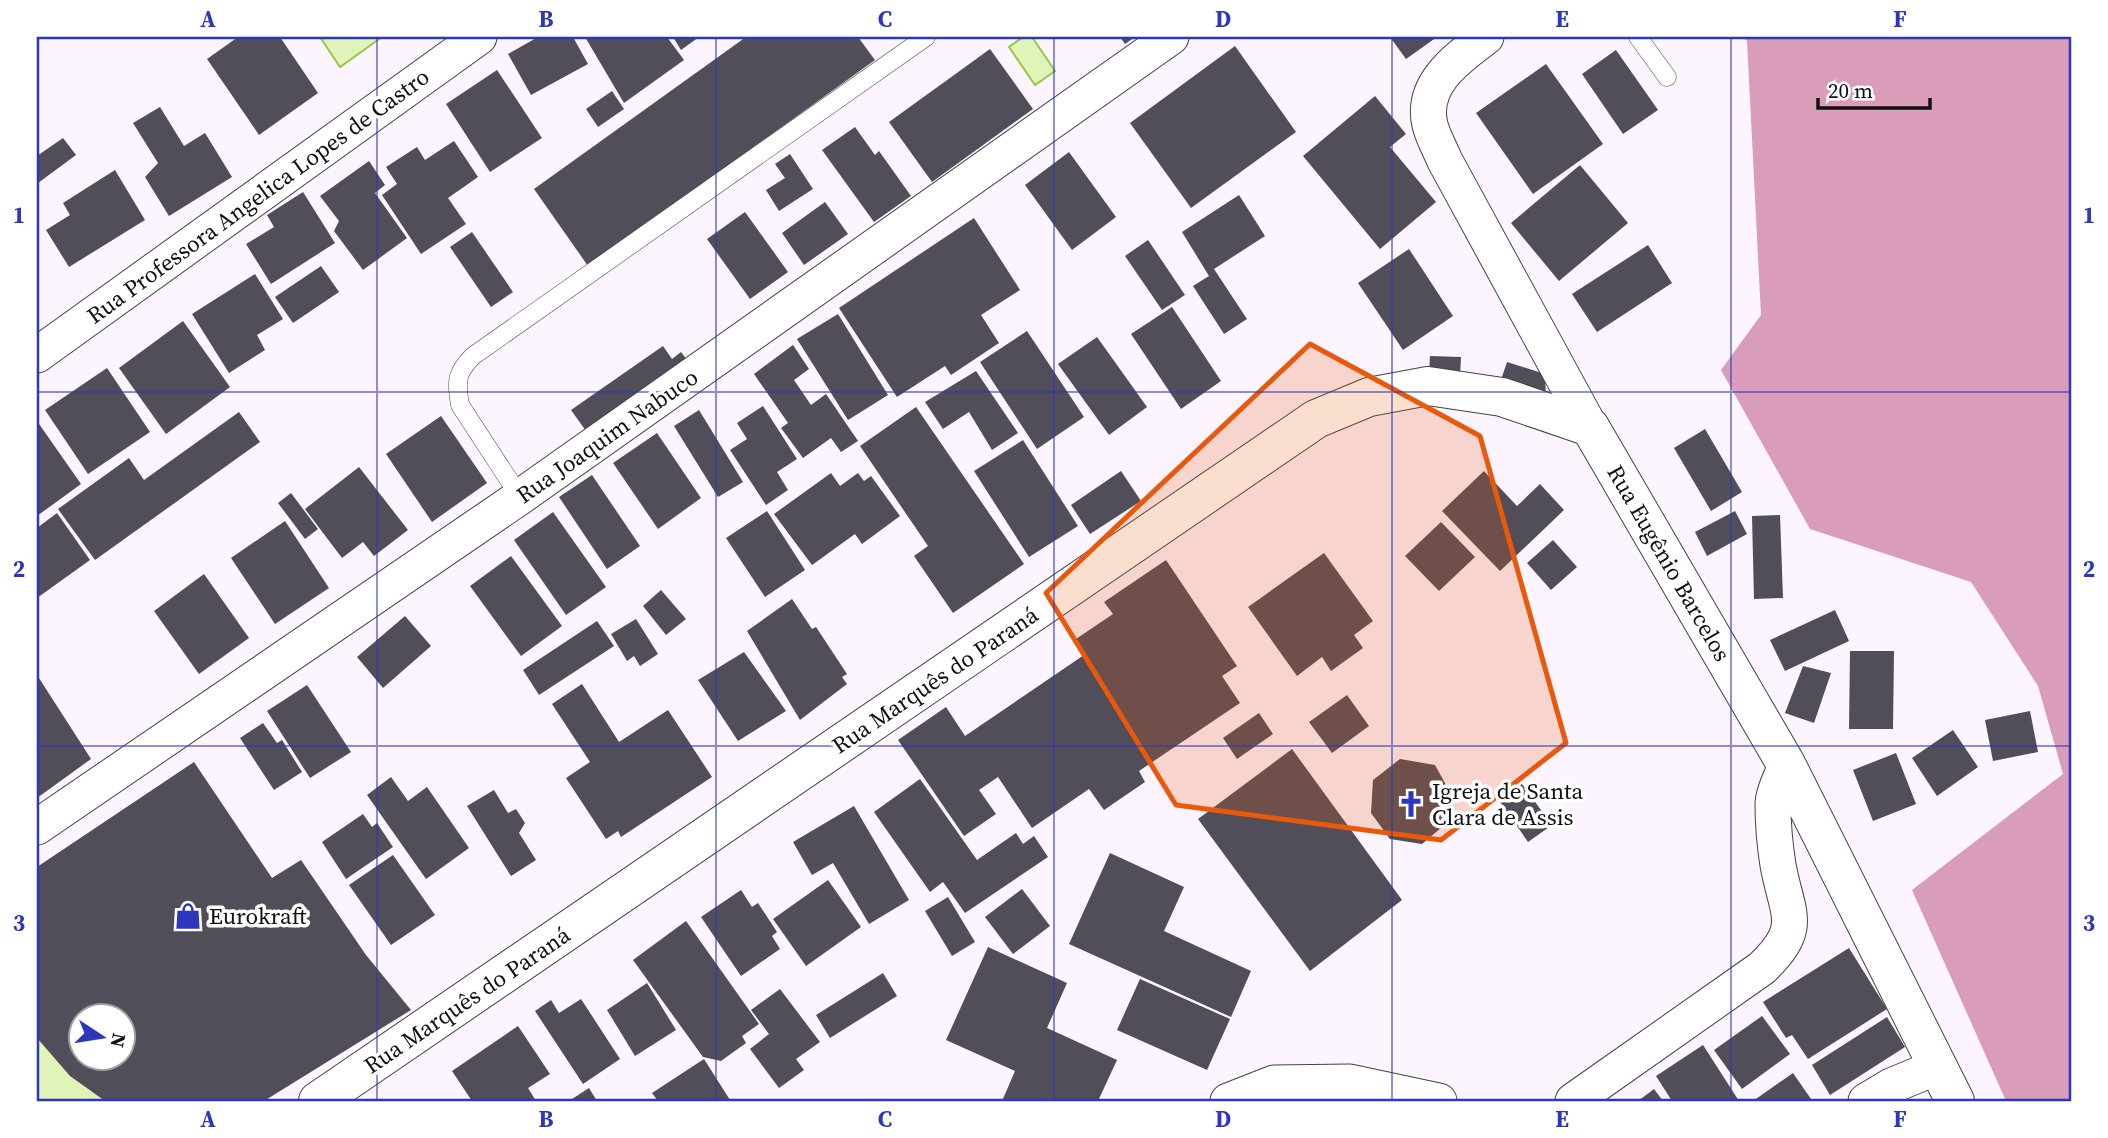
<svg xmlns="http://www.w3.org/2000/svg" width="2108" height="1138" viewBox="0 0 2108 1138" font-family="'Source Serif 4',serif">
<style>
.forest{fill:#d99dba}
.water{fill:#e0f4ba;stroke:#98c943;stroke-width:2}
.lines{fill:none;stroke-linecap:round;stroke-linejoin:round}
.river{stroke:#e0f4ba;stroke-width:68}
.building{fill:#514d59;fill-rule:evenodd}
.service-casing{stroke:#434343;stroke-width:19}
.minor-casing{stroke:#434343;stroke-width:37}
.tertiary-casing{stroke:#434343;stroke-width:40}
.service{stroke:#fff;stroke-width:18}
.minor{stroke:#fff;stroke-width:35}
.tertiary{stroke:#fff;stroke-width:38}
.marked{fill:#e8590c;fill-opacity:0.2;stroke:#e8590c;stroke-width:5;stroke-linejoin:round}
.grid{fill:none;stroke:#2c37bd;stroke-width:2;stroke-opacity:0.55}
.labels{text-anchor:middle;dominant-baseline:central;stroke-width:7;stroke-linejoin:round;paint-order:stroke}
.street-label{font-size:23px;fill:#101010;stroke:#fff}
.poi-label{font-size:23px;fill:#101010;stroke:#fff;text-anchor:start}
.neatline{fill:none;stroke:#2c37bd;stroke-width:2.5}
.grid-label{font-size:23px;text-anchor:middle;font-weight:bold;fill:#2c37bd}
</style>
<rect width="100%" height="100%" fill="#fcf4ff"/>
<polygon class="forest" points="1742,37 2071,37 2071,1101 2006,1101 1912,890 2063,774 2038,686 1971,582 1810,529 1721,370 1761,315 1747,41"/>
<g class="water">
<polygon points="320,37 382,37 340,67"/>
<polygon points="1023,37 1032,37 1055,71 1035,85 1009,47"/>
</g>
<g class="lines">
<polyline class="river" points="37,1066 79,1101"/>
</g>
<g class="building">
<polygon points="238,37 280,37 318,93 259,135 207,59"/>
<polygon points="538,37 573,37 588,64 531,95 508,54"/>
<polygon points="585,37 667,37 684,60 624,103"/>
<polygon points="673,37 699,37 681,50"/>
<polygon points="746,37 858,37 875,60 588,266 534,189"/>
<polygon points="1120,37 1135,37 1125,44"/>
<polygon points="1390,37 1437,37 1406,59"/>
<polygon points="1235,46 1296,132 1191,208 1130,123"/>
<polygon points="990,49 1033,109 932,182 889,122"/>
<polygon points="1616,50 1658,110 1623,134 1582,74"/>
<polygon points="1546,64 1603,144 1533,194 1476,113"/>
<polygon points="497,70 542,138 490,172 446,104"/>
<polygon points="612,91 624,109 598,127 586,109"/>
<polygon points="1375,96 1406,134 1390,147 1436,202 1380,249 1303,156"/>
<polygon points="160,107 184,146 205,133 232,177 169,216 145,177 158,163 133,123"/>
<polygon points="855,127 875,155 879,151 911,196 874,222 822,150"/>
<polygon points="63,138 76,155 38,183 37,156"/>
<polygon points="454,141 478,177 448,198 466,224 421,254 382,195 397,184 386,167 417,147 425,160"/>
<polygon points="1069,152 1116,217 1072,250 1025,185"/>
<polygon points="790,154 813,189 779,211 766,190 785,178 775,164"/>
<polygon points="369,161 385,185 375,193 407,238 363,270 334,231 339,221 320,196"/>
<polygon points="1580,165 1628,223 1559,281 1511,223"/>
<polygon points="115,170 145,220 69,267 46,230 70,215 63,203"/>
<polygon points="303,192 335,243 271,284 246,244 274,227 267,215"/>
<polygon points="1239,195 1265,236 1214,269 1247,319 1224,334 1193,286 1209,276 1182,232"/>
<polygon points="825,202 848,234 804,265 782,233"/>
<polygon points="745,212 788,272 750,299 707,239"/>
<polygon points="974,218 1020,290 981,315 999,343 951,375 945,366 897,397 839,308"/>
<polygon points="472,232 513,292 491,307 450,247"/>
<polygon points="1148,240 1185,295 1162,310 1125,256"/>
<polygon points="1648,245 1672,283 1597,332 1572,294"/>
<polygon points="1409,249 1453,316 1403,350 1358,283"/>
<polygon points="321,266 339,292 293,323 275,297"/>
<polygon points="255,274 283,319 257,335 265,350 229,373 192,314"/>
<polygon points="1172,307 1221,381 1181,409 1131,334"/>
<polygon points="838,314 888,395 848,420 797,339"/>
<polygon points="183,321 230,387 166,434 119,368"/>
<polygon points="1027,331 1084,417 1037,449 980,362"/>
<polygon points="1097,337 1147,407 1109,435 1058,364"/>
<polygon points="793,345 809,369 794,380 811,405 826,394 858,441 841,452 831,438 803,458 781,428 788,423 754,374"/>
<polygon points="663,346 672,359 681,352 687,360 586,431 571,410"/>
<polygon points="1430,356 1461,357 1460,376 1429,374"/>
<polygon points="1507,362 1545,374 1546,400 1499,386"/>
<polygon points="107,368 150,432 88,474 45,410"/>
<polygon points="976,371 1018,433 992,450 969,412 943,429 925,402"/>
<polygon points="763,406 797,459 777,472 788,490 766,505 730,450 747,439 737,423"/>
<polygon points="916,407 1024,564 953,613 914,556 928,546 860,446"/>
<polygon points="699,410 743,482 718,497 674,426"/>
<polygon points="239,412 260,442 95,560 58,509 129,458 144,480"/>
<polygon points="441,416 487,483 432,522 386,454"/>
<polygon points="37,421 81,484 37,516"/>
<polygon points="1705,429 1742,492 1711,511 1674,448"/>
<polygon points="657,433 701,498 658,529 613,463"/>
<polygon points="1023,440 1078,526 1029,557 974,471"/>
<polygon points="359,467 408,530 374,556 363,542 342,558 305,509"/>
<polygon points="1121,471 1141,501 1090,534 1071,505"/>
<polygon points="1484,471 1517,506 1540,484 1564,510 1500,571 1442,511"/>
<polygon points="831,473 840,486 858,473 864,481 871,476 900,516 862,544 855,534 812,565 774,514"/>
<polygon points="592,475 640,546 607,569 559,497"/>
<polygon points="291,493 318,529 305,539 278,503"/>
<polygon points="767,511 805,570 765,597 726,538"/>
<polygon points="1735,511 1747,534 1707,556 1695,532"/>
<polygon points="553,512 606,587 566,615 514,540"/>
<polygon points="57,513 90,560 37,598 37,528"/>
<polygon points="1780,515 1783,598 1754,599 1752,516"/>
<polygon points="285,521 329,588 275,624 231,558"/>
<polygon points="1441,522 1475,557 1439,591 1405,556"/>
<polygon points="1553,540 1577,567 1551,590 1527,563"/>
<polygon points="1324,553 1373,621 1354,635 1363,648 1331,671 1322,657 1297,676 1248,607"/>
<polygon points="511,556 562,626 521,656 470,586"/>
<polygon points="1166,560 1237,666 1222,676 1240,703 1139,771 1145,782 1104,810 1089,789 1032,828 998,777 979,790 996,814 964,836 898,740 946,707 965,736 1084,655 1073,641 1113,614 1104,602"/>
<polygon points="204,574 249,638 199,674 154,611"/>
<polygon points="661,590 686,619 666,635 643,606"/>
<polygon points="792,599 812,629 816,627 847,674 842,677 847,684 800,720 747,631"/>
<polygon points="1835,610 1849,641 1785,671 1770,640"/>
<polygon points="405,616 431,646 383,688 357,657"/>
<polygon points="636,619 658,654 640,666 634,656 627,661 611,634"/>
<polygon points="597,621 614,646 539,695 523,670"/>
<polygon points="1850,651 1894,651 1893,729 1849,729"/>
<polygon points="744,652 786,711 738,741 698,680"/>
<polygon points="1803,666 1831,673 1814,723 1785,713"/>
<polygon points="37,675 91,759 37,798"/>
<polygon points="582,684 619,742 668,710 712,777 621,837 618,831 606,839 566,778 590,762 552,704"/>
<polygon points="307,685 351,752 310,778 267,711"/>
<polygon points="1347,695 1369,726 1332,753 1309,722"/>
<polygon points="2030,711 2038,752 1993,761 1985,720"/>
<polygon points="1259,713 1273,734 1237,759 1223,738"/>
<polygon points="263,723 277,743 282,740 302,772 274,790 240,738"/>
<polygon points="1953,730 1978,767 1937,796 1912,758"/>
<polygon points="1292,749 1402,900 1310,971 1198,819"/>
<polygon points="1896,753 1916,804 1873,821 1853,770"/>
<polygon points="1400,759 1435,765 1451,794 1448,822 1422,844 1390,839 1371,813 1373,780"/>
<path d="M194,762L272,878L301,860L366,955L411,1010L264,1101H105L70,1076L37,1038V867ZM80,1016H122V1058H80Z"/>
<polygon points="391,777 408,801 427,787 469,848 426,879 367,795"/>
<polygon points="920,779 977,860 1016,833 1023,844 1034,836 1048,857 965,913 943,882 930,892 874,812"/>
<polygon points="1522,784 1552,825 1528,842 1499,800"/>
<polygon points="494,790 508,813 516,809 525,823 519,833 536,860 511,876 467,806"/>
<polygon points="854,806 909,900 869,924 833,863 812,875 793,842"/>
<polygon points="363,814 372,827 377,823 393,847 346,879 322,842"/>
<polygon points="1110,853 1184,887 1164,931 1251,971 1231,1017 1069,944"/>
<polygon points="393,855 435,915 391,945 349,885"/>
<polygon points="828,880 861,927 806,966 773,919"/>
<polygon points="1022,889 1050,926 1013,954 985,917"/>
<polygon points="741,890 752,907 758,903 777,932 772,936 780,949 741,976 701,917"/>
<polygon points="948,897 975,942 952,956 925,911"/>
<polygon points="686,921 759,1024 742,1036 746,1043 721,1061 703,1057 633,960"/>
<polygon points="988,947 1067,983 1047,1028 1117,1060 1098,1101 1002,1101 1015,1071 946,1040"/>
<polygon points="1849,948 1887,1009 1808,1059 1792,1035 1786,1038 1763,1002"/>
<polygon points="883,973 897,996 830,1038 816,1015"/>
<polygon points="1140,979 1230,1019 1207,1070 1117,1030"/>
<polygon points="647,983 676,1030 635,1056 607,1010"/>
<polygon points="780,989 820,1042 796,1059 804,1070 779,1088 750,1049 769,1034 751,1010"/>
<polygon points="581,999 620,1059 583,1084 535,1011 551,1000 559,1013"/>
<polygon points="1762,1016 1790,1054 1742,1089 1714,1050"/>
<polygon points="1887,1017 1905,1047 1830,1095 1812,1065"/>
<polygon points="518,1026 550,1074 528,1088 536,1101 472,1101 452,1071"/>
<polygon points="1703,1045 1739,1101 1672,1101 1656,1076"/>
<polygon points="704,1059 730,1100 658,1101 652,1093"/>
<polygon points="1793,1073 1811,1099 1807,1101 1753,1101"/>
<polygon points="589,1088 597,1101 574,1101 572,1099"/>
<polygon points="1654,1089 1663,1101 1638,1101"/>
</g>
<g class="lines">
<defs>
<g id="service">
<polyline points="1638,37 1667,77"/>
<path d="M520,497L460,405C456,381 456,373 473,356L926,37"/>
</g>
<g id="minor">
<path d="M1486,37C1458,58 1420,84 1430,125C1433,137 1440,149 1445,161L1590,427"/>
<polyline points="37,355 479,37"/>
<polyline points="37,827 520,497 1171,37"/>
<polyline points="1228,1101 1274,1083 1350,1082 1439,1101"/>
<path d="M1573,1101L1762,968C1805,927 1787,915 1778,865C1775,846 1773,825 1773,805C1773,792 1782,777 1786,764"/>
<polyline points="1866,1101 1891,1086 1937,1067"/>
</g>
<polyline id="tertiary" points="318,1101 1316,419 1369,397 1428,386 1502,397 1590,427 1786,764 1955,1101"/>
</defs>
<use href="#service" class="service-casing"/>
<use href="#minor" class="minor-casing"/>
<use href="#tertiary" class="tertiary-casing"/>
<use href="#service" class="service"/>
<use href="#minor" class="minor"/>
<use href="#tertiary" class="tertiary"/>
</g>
<path class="marked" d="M1310,344L1480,436L1566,743L1441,840L1176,805L1046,593Z"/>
<path class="grid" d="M377,37V1101M716,37V1101M1054,37V1101M1392,37V1101M1731,37V1101M37,392H2071M37,746H2071"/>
<defs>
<symbol id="church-bare" viewBox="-9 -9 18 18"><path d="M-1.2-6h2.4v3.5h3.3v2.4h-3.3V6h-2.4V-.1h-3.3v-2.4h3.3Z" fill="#2c37bd" stroke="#fff" stroke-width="2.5" paint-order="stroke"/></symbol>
<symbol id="shop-bare" viewBox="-9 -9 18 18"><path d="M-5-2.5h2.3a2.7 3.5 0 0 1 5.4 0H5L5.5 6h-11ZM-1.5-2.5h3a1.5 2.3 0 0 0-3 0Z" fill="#2c37bd" stroke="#fff" stroke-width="2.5" paint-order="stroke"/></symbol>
</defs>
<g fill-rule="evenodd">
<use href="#church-bare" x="1392" y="785" width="38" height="38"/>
<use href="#shop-bare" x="169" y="897" width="38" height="38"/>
</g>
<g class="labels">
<g class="street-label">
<text transform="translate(258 196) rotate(-36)">Rua Professora Angelica Lopes de Castro</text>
<text transform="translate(607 436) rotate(-35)">Rua Joaquim Nabuco</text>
<text transform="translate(1669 563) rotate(60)">Rua Eugênio Barcelos</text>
<text transform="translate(935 680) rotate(-34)">Rua Marquês do Paraná</text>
<text transform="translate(467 1000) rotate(-34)">Rua Marquês do Paraná</text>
</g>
<g class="poi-label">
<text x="1432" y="791">Igreja de Santa<tspan x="1432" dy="26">Clara de Assis</tspan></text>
<text x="209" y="916">Eurokraft</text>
</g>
</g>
<rect width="2108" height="1138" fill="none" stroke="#ffffff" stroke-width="77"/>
<g transform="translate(102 1037) rotate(102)"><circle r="33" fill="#ffffff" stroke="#9f9f9f" stroke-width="2"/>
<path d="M0-5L12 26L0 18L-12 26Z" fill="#2c37bd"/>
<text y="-10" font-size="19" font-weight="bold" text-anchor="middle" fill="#101010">N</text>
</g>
<path d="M1818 98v10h112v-10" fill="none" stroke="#101010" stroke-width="3.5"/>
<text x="1828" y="98" font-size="21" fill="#101010" stroke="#ffffff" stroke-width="5" paint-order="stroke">20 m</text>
<rect x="38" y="38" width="2032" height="1062" class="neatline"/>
<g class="grid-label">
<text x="208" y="27">A</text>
<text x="546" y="27">B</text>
<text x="885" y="27">C</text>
<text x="1223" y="27">D</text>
<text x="1562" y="27">E</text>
<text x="1900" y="27">F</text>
<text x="19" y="223">1</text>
<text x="2089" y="223">1</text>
<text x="19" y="577">2</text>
<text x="2089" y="577">2</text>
<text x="19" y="931">3</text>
<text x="2089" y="931">3</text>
<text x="208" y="1127">A</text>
<text x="546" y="1127">B</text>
<text x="885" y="1127">C</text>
<text x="1223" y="1127">D</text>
<text x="1562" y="1127">E</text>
<text x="1900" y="1127">F</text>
</g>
</svg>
